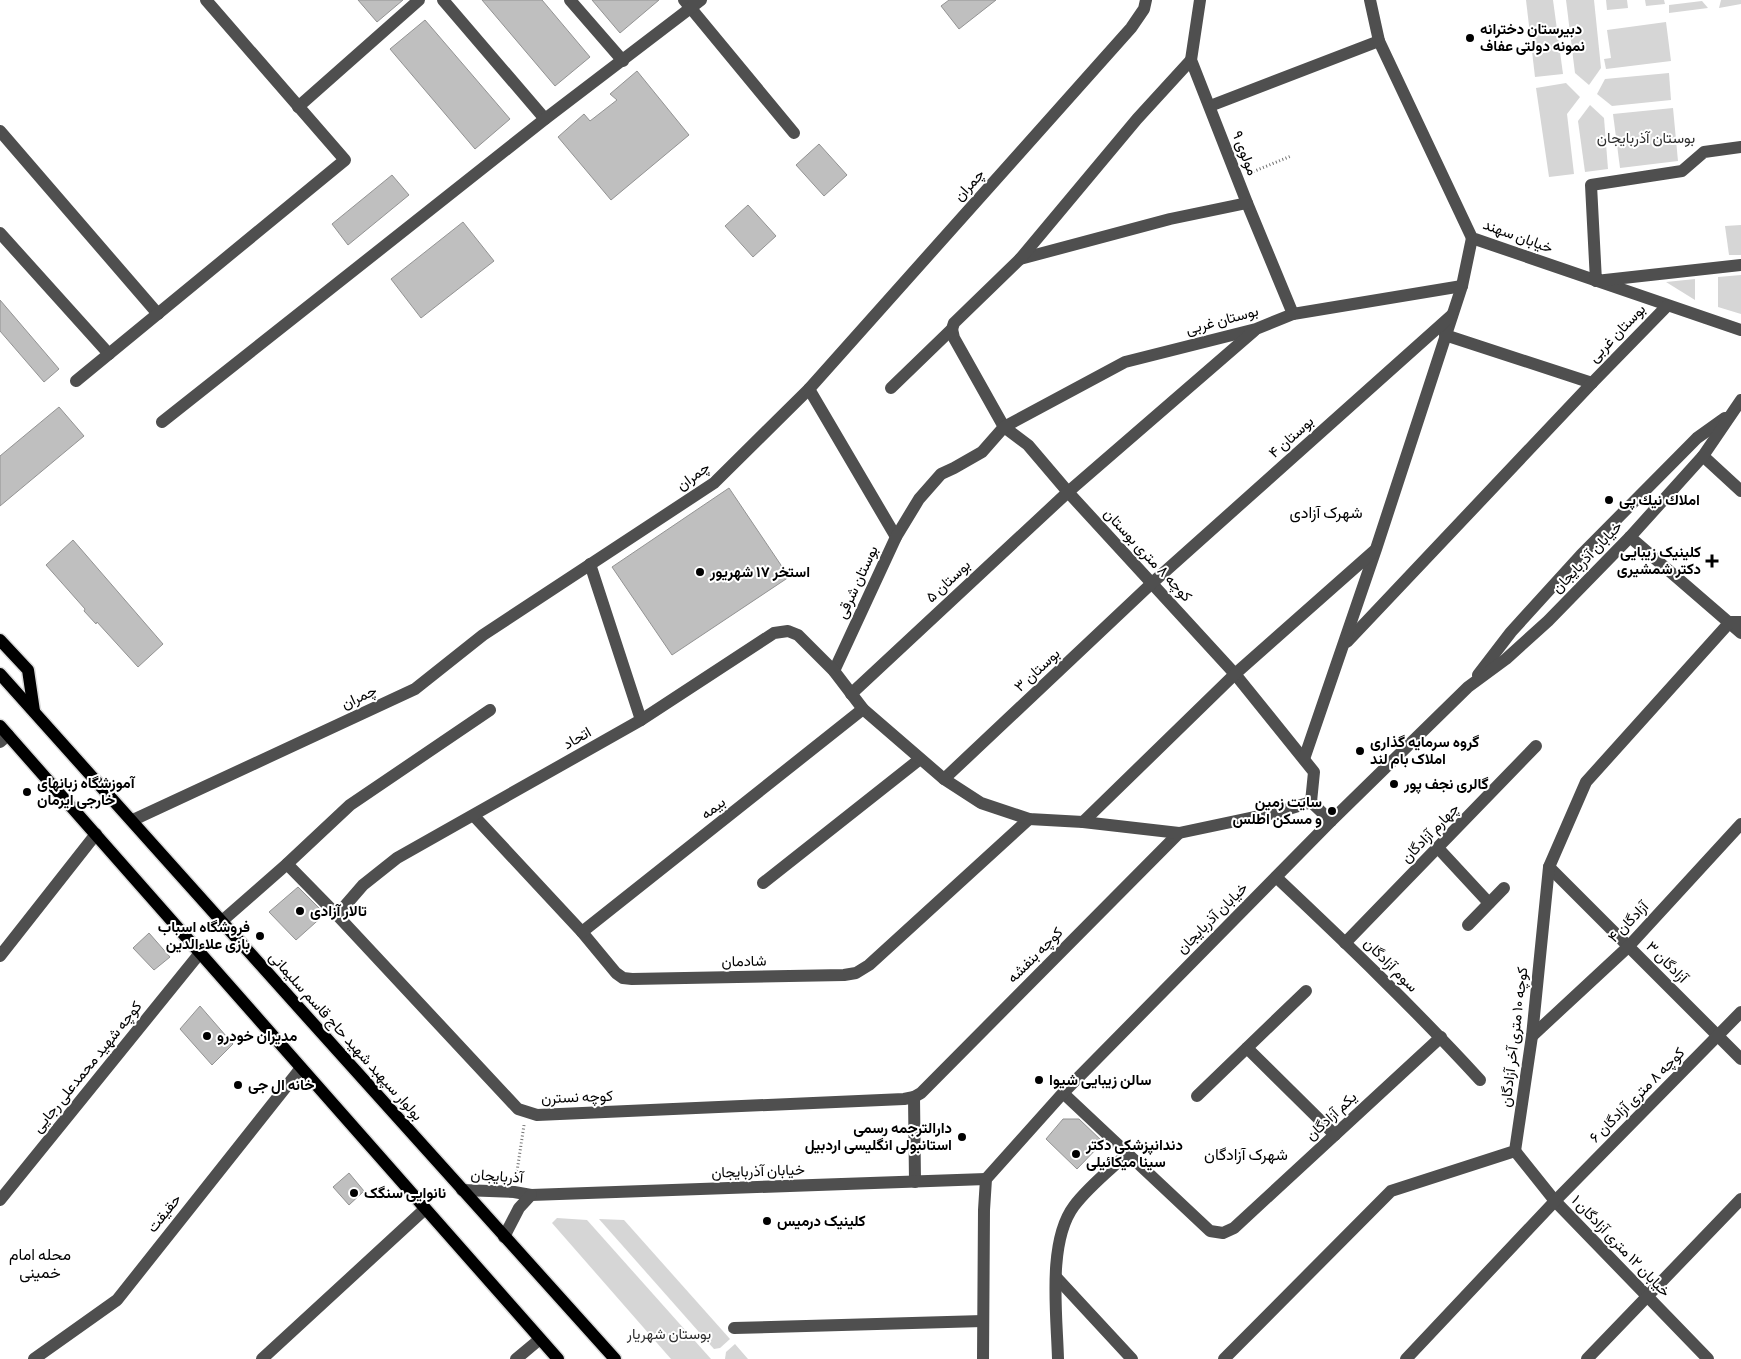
<svg xmlns="http://www.w3.org/2000/svg" width="1741" height="1359" font-family="Commissioner,Vazirmatn,sans-serif">
<rect width="100%" height="100%" fill="#fff"/>
<g fill="#d6d6d6">
<path d="M1526 0H1553L1563 74 1535 77Z"/>
<path d="M1566 0H1594L1601 68 1589 85 1575 73Z"/>
<path d="M1606 0H1627L1628 8 1607 10Z"/>
<path d="M1645 0H1664L1665 4 1646 6Z"/>
<path d="M1721 0H1741V4L1719 8Z"/>
<path d="M1702 1 1708 8 1669 13V5Z"/>
<path d="M1666 22 1671 61 1606 69 1604 59 1611 58 1607 30Z"/>
<path d="M1669 73 1671 100 1612 106 1597 94 1605 79Z"/>
<path d="M1566 83 1580 97 1567 114 1574 174 1549 177 1536 88Z"/>
<path d="M1590 105 1604 118 1608 169 1585 172 1578 121Z"/>
<path d="M1673 108 1678 161 1620 168 1613 114Z"/>
<path d="M1741 225V255H1729L1725 226Z"/>
<path d="M1741 275V314L1718 307V277Z"/>
<path d="M1695 279V300L1666 282Z"/>
<path d="M557 1218 587 1220 711 1359H671L552 1223Z"/>
<path d="M599 1219 624 1220 730 1339 720 1348 714 1349Z"/>
<path d="M735 1344 748 1359H749H725L726 1352Z"/>
</g>
<g fill="#bfbfbf" stroke="#939393">
<path d="M358 0H403L377 22Z"/>
<path d="M482 0H542L590 57 555 86Z"/>
<path d="M592 0H659L620 33Z"/>
<path d="M949 0H996L959 29 941 6Z"/>
<path d="M425 20 510 119 475 149 390 49Z"/>
<path d="M637 71 689 135 611 200 558 137 584 114 590 121 617 100 610 94Z"/>
<path d="M819 144 847 175 824 196 796 165Z"/>
<path d="M392 175 409 195 348 245 332 224Z"/>
<path d="M748 205 776 236 753 257 725 226Z"/>
<path d="M463 222 494 261 421 318 391 279Z"/>
<path d="M0 300 59 369 44 382 0 331Z"/>
<path d="M59 407 84 436 0 506V456Z"/>
<path d="M729 488 789 577 672 655 612 567Z"/>
<path d="M73 540 163 644 138 667 97 622 96 624 84 611 85 609 46 565Z"/>
<path d="M298 887 325 914 296 940 269 912Z"/>
<path d="M149 933 170 957 154 970 133 948Z"/>
<path d="M200 1006 233 1044 212 1065 180 1029Z"/>
<path d="M1063 1119H1079L1103 1142 1077 1169 1046 1139Z"/>
<path d="M349 1173 364 1191 349 1205 333 1187Z"/>
</g>
<g fill="none" stroke-linecap="round" stroke-linejoin="round">
<defs>
<g id="major">
<path d="M0 640 28 670 34 711"/>
<path d="M0 674C205 902 409 1132 615 1359"/>
<path d="M0 726 558 1359"/>
</g>
</defs>
<use href="#major" stroke="#dbdbdb" stroke-width="15"/>
<g stroke="#717171" stroke-width="3" stroke-dasharray="1 2.5" stroke-linecap="butt">
<path d="M1250 173 1291 156"/>
<path d="M516 1178 524 1125"/>
</g>
<g stroke="#4f4f4f" stroke-width="12">
<path d="M443 0 545 119"/>
<path d="M570 0 623 61"/>
<path d="M684 0 794 133"/>
<path d="M1200 0 1191 60 1247 203 1293 314"/>
<path d="M1370 0 1379 41 1472 238 1741 330"/>
<path d="M1210 106 1379 41"/>
<path d="M298 107 419 0"/>
<path d="M0 131 158 314"/>
<path d="M1741 147 1704 152 1682 171 1591 185 1596 281 1741 265"/>
<path d="M0 233 109 354"/>
<path d="M1020 259 1170 219 1247 203"/>
<path d="M952 329 954 338 1004 427 1028 445 1068 492 1235 674 1314 772 1311 802"/>
<path d="M1445 335 1592 383"/>
<path d="M76 381 345 160 206 0"/>
<path d="M891 388 952 329 954 323 1020 259 1137 119 1191 60"/>
<path d="M809 389 896 537"/>
<path d="M162 422 545 119 701 0"/>
<path d="M1703 456 1741 491"/>
<path d="M1630 537 1741 633"/>
<path d="M590 564 641 720"/>
<path d="M1347 642 1592 383 1667 306"/>
<path d="M834 671 896 537 919 499 941 474 954 468 982 452 1004 427 1125 362 1256 329 1293 314 1462 286"/>
<path d="M1478 675 1511 632 1581 555 1697 438 1725 418"/>
<path d="M851 694 1068 492 1254 331"/>
<path d="M0 742 8 735"/>
<path d="M1304 759 1376 549 1462 286 1472 238"/>
<path d="M944 779 1151 584 1452 315"/>
<path d="M1311 802 1331 821"/>
<path d="M474 816 582 932 616 973 623 978 632 979 844 975 856 973 869 965 1029 819"/>
<path d="M133 820 415 689 483 635 714 483 809 389 1131 28 1144 9 1146 0"/>
<path d="M1083 822 1235 674 1374 551"/>
<path d="M1438 848 1489 903"/>
<path d="M287 864 337 915 518 1109 537 1115 904 1099 914 1097 921 1093 1179 833"/>
<path d="M1549 867 1741 1059"/>
<path d="M1276 877C1346 943 1415 1009 1480 1080"/>
<path d="M763 883 920 759"/>
<path d="M337 915 363 885 397 858 641 720 774 633 788 631 798 635 834 671 863 709 944 779 981 803 1029 819 1083 822 1179 833 1279 812 1311 802"/>
<path d="M222 921 287 864 350 805 490 710"/>
<path d="M1468 925 1504 888"/>
<path d="M582 932 863 709"/>
<path d="M1345 943 1536 746"/>
<path d="M0 956 96 834"/>
<path d="M1532 1036 1628 947 1741 824"/>
<path d="M1247 1048 1335 1135"/>
<path d="M1063 1093 1210 1231 1223 1233 1234 1228 1441 1037"/>
<path d="M1197 1096 1306 991"/>
<path d="M914 1097 915 1182"/>
<path d="M1515 1151 1555 1201 1708 1359"/>
<path d="M462 1190 514 1192 531 1195 986 1179"/>
<path d="M0 1200 200 953"/>
<path d="M504 1237 519 1208 531 1195"/>
<path d="M1056 1277 1132 1359"/>
<path d="M734 1328 983 1321"/>
<path d="M34 1359 117 1300 301 1068"/>
<path d="M262 1359 425 1209"/>
<path d="M516 1359 540 1339"/>
<path d="M983 1359 984 1210 986 1179 1063 1093 1331 821 1468 687 1506 659 1548 621 1630 537 1703 456 1741 400"/>
<path d="M1058 1359C1057 1316 1047 1242 1074 1206 1089 1186 1110 1170 1128 1153"/>
<path d="M1224 1359 1391 1191 1515 1151 1532 1036 1549 867 1586 782 1730 622H1741"/>
<path d="M1406 1359 1555 1201 1741 1012"/>
<path d="M1587 1359 1741 1199"/>
</g>
<use href="#major" stroke="#000" stroke-width="12"/>
</g>
<g fill="#000" stroke="#fff" stroke-width="2">
<circle cx="1470" cy="38" r="5"/>
<circle cx="1609" cy="500" r="5"/>
<path d="M1709.5 553.5h5v5h5v5h-5v5h-5v-5h-5v-5h5z"/>
<circle cx="700" cy="572" r="5"/>
<circle cx="1360" cy="751" r="5"/>
<circle cx="1394" cy="784" r="5"/>
<circle cx="27" cy="792" r="5"/>
<circle cx="1332" cy="811" r="5"/>
<circle cx="300" cy="911" r="5"/>
<circle cx="260" cy="936" r="5"/>
<circle cx="207" cy="1036" r="5"/>
<circle cx="1039" cy="1080" r="5"/>
<circle cx="238" cy="1085" r="5"/>
<circle cx="962" cy="1137" r="5"/>
<circle cx="1076" cy="1154" r="5"/>
<circle cx="354" cy="1193" r="5"/>
<circle cx="767" cy="1221" r="5"/>
</g>
<g text-anchor="middle" stroke-width="4" stroke-linejoin="round" paint-order="stroke">
<g font-size="15" font-weight="bold" fill="#000" stroke="#fff" text-anchor="start">
<text x="1480" y="34">دبیرستان دخترانه<tspan x="1480" dy="17">نمونه دولتی عفاف</tspan></text>
<text x="1619" y="505">املاك نيك پى</text>
<text x="1701" y="557" text-anchor="end">کلینیک زیبایی<tspan x="1701" dy="17">دکتر شمشیری</tspan></text>
<text x="710" y="577">استخر ١٧ شهریور</text>
<text x="1370" y="747">گروه سرمایه گذاری<tspan x="1370" dy="17">املاک بام لند</tspan></text>
<text x="37" y="788">آموزشگاه زبانهای<tspan x="37" dy="17">خارجی ایرمان</tspan></text>
<text x="1404" y="789">گالری نجف پور</text>
<text x="1322" y="807" text-anchor="end">سایت زمین<tspan x="1322" dy="17">و مسکن اطلس</tspan></text>
<text x="310" y="916">تالار آزادی</text>
<text x="250" y="932" text-anchor="end">فروشگاه اسباب<tspan x="250" dy="17">بازی علاءالدین</tspan></text>
<text x="217" y="1041">مدیران خودرو</text>
<text x="1049" y="1085">سالن زیبایی شیوا</text>
<text x="248" y="1090">خانه ال جی</text>
<text x="952" y="1133" text-anchor="end">دارالترجمه رسمی<tspan x="952" dy="17">استانبولی انگلیسی اردبیل</tspan></text>
<text x="1086" y="1150">دندانپزشکی دکتر<tspan x="1086" dy="17">سینا میکائیلی</tspan></text>
<text x="364" y="1198">نانوایی سنگک</text>
<text x="777" y="1226">کلینیک درمیس</text>
</g>
<g font-size="15" fill="#2d2d2d" stroke="#fff">
<text x="1646" y="143">بوستان آذربایجان</text>
<text x="669" y="1339">بوستان شهریار</text>
</g>
<g font-size="15" fill="#000" stroke="#fff">
<text transform="translate(1245 153) rotate(69)" y="5">مولوی ۹</text>
<text transform="translate(969 185) rotate(-48)" y="5">چمران</text>
<text transform="translate(1518 236) rotate(20)" y="5">خیابان سهند</text>
<text transform="translate(1222 320) rotate(-15)" y="5">بوستان غربی</text>
<text transform="translate(1617 333) rotate(-46)" y="5">بوستان غربی</text>
<text transform="translate(1291 437) rotate(-42)" y="5">بوستان ۴</text>
<text transform="translate(693 476) rotate(-36)" y="5">چمران</text>
<text transform="translate(1148 555) rotate(47)" y="5">کوچه ۸ متری بوستان</text>
<text transform="translate(1587 557) rotate(-46)" y="5">خیابان آذربایجان</text>
<text transform="translate(948 581) rotate(-43)" y="5">بوستان ۵</text>
<text transform="translate(857 582) rotate(-65)" y="5">بوستان شرقی</text>
<text transform="translate(1037 670) rotate(-43)" y="5">بوستان ۳</text>
<text transform="translate(359 697) rotate(-25)" y="5">چمران</text>
<text transform="translate(577 738) rotate(-30)" y="5">اتحاد</text>
<text transform="translate(713 808) rotate(-38)" y="5">بیمه</text>
<text transform="translate(1430 833) rotate(-46)" y="5">چهارم آزادگان</text>
<text transform="translate(1212 918) rotate(-45)" y="5">خیابان آذربایجان</text>
<text transform="translate(1628 922) rotate(-46)" y="5">آزادگان ۴</text>
<text transform="translate(1035 955) rotate(-45)" y="5">کوچه بنفشه</text>
<text transform="translate(744 961) rotate(-1)" y="5">شادمان</text>
<text transform="translate(1667 962) rotate(45)" y="5">آزادگان ۳</text>
<text transform="translate(1391 965) rotate(45)" y="5">سوم آزادگان</text>
<text transform="translate(346 1036) rotate(48)" y="5">بولوار سپهبد شهید حاج قاسم سلیمانی</text>
<text transform="translate(1514 1037) rotate(-83)" y="5">کوچه ۱۰ متری آخر آزادگان</text>
<text transform="translate(87 1067) rotate(-51)" y="5">کوچه شهید محمدعلی رجایی</text>
<text transform="translate(1637 1095) rotate(-45)" y="5">کوچه ۸ متری آزادگان ۶</text>
<text transform="translate(577 1097) rotate(-2)" y="5">کوچه نسترن</text>
<text transform="translate(1331 1116) rotate(-43)" y="5">یکم آزادگان</text>
<text transform="translate(758 1171) rotate(-2)" y="5">خیابان آذربایجان</text>
<text transform="translate(497 1176) rotate(4)" y="5">آذربایجان</text>
<text transform="translate(164 1213) rotate(-51)" y="5">حقیقت</text>
<text transform="translate(1621 1246) rotate(46)" y="5">خیابان ۱۲ متری آزادگان ۱</text>
</g>
<g font-size="16" fill="#000" stroke="#fff">
<text x="1326" y="518">شهرک آزادی</text>
<text x="1246" y="1160">شهرک آزادگان</text>
<text x="40" y="1260">محله امام<tspan x="40" dy="18">خمینی</tspan></text>
</g>
</g>
</svg>
